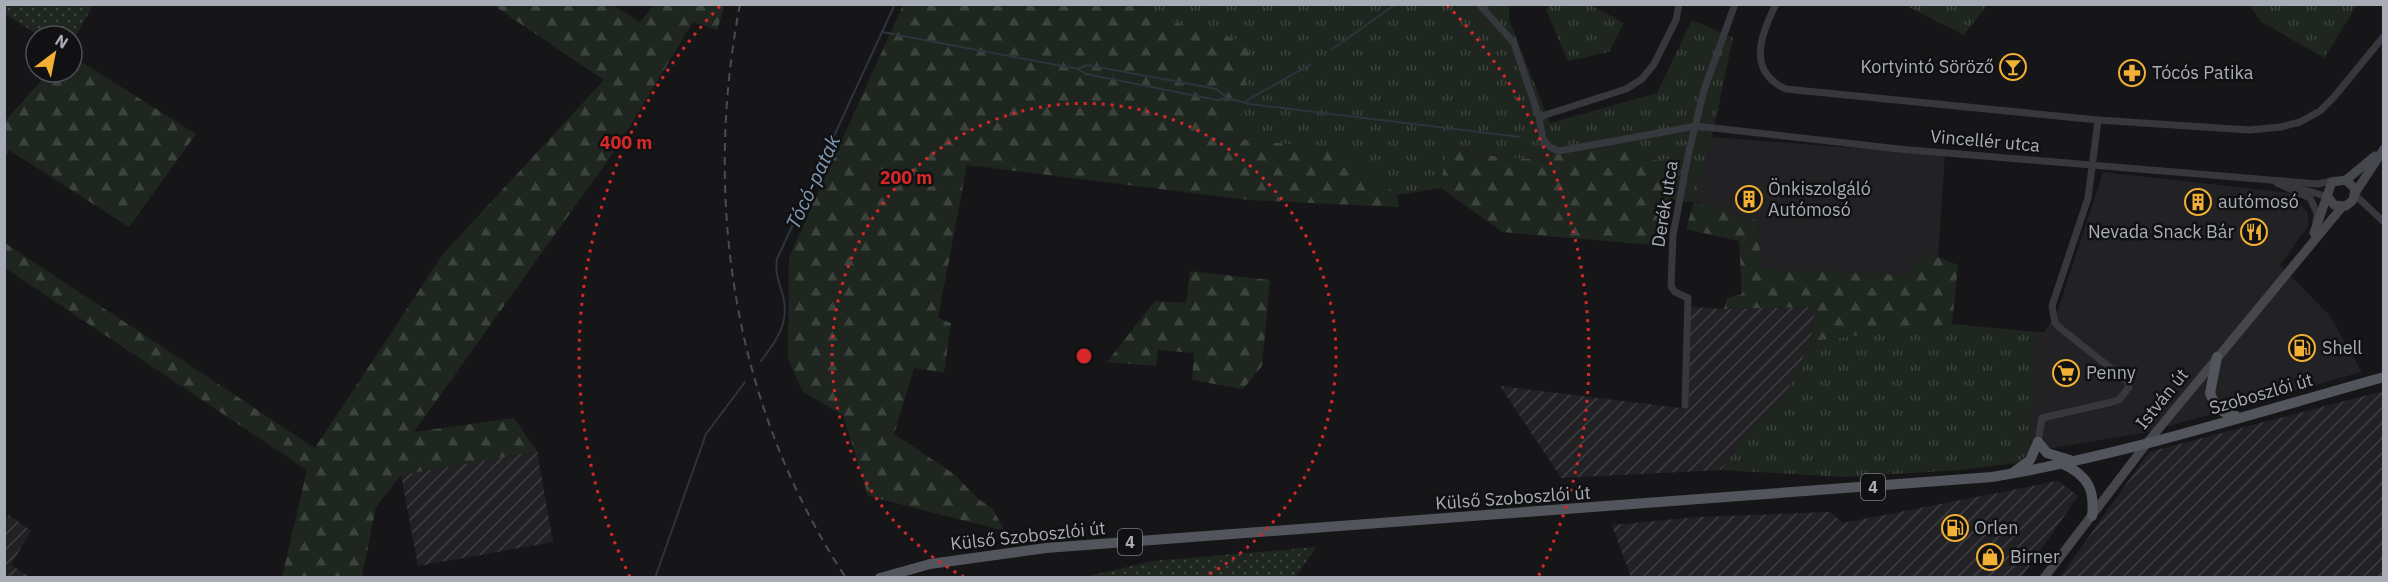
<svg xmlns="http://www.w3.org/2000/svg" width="2388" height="582" font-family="'IBM Plex Sans',sans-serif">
<defs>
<pattern id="industrial-furrows" width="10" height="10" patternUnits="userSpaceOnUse" patternTransform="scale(1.5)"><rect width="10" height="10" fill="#222225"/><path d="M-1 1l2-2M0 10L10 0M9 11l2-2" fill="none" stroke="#3f3f43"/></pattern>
<pattern id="grass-tufts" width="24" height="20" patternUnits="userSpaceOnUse" patternTransform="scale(1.5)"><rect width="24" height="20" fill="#1e261f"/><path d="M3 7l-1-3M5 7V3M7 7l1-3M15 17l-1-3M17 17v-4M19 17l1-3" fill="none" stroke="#3c433d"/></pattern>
<pattern id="forest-firs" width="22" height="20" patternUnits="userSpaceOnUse" patternTransform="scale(1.5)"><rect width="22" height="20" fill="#1e261f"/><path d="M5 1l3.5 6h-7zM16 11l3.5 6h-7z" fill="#3c433d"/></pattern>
<pattern id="garden-dots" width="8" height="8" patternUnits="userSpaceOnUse" patternTransform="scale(1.5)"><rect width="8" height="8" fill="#1e261f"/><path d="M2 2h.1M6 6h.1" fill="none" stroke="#3c433d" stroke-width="1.8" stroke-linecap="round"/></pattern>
</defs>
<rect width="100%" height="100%" fill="#161618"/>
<g fill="#222225">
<path d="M1712 137 1945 155 1938 257 1922 254 1907 275 1761 269 1758 221 1694 202Z"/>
<path d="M2103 172 2290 193 2307 212 2309 225 2280 265 2330 316 2362 372 2144 433 2029 452 2037 332H2044L2057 313Z"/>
</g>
<g fill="url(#industrial-furrows)">
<path d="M1690 307 1724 309 1815 307 1811 341 1784 397 1750 428 1721 470 1561 478 1500 386 1681 408 1689 402Z"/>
<path d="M2383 391V577H2060L2149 452Z"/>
<path d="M537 451 553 542 418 566 401 475Z"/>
<path d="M2058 481 2078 496 2022 577H1631L1612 525 1698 517 1830 512 1843 523Z"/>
<path d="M9 515 31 531 11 565 30 577H5V523Z"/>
</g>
<g fill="url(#grass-tufts)">
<path d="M1141 5H1509V20L1550 123 1657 93 1692 20 1733 38 1712 137 1694 202 1667 200 1671 159 1632 161V143L1531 159 1500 157 1447 148 1441 188 1397 195 1339 149 1238 139 1249 43 1155 17Z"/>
<path d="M1548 5H1591L1624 23 1609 52 1568 61 1546 10Z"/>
<path d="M1905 5H1987L1964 35Z"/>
<path d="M2249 5H2357L2324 58 2262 22Z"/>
<path d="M1952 324 2037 332 2029 452 2017 463 1960 470 1844 477 1721 470 1750 428 1784 397 1811 341Z"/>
</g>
<g fill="url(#forest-firs)">
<path d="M493 5H613L640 22 654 5H725L717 30 693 22 618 146 414 432 514 418 537 451 401 475 376 507 362 577H282L307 470 5 268V243L315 448 443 254 604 80Z"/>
<path d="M903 5H1141L1156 17 1250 43 1238 139 1339 149 1397 195 1399 207 1249 200 967 165 938 318 951 323 944 373 914 368 894 434 954 474 978 499 992 508 1005 531 868 496 843 415 803 392 788 359 789 257Z"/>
<path d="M72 56 196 134 129 227 9 150 5 156V121L49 72H72Z"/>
<path d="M1632 143 1633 161 1671 159 1664 246 1502 232 1441 188 1446 148 1500 157 1531 159Z"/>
<path d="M1694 202 1758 221 1761 269 1907 275 1922 254 1938 257 1958 265 1952 324 1811 341 1815 307 1724 309 1727 298 1742 294 1739 241 1686 229Z"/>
<path d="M1190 271 1270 280 1262 366 1243 389 1192 380 1194 353 1158 350 1156 366 1107 362 1155 301 1186 303Z"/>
</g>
<g fill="url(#garden-dots)">
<path d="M4 5 5 4 93 5 72 43V36H40L5 14Z"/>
<path d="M1316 547 1296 577H1085L1153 561Z"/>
</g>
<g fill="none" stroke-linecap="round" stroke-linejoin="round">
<g stroke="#2c353c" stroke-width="2">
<path d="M882 32 894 34"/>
<path d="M898 35 1078 69 1086 74 1217 100 1227 98 1250 104 1520 137"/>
<path d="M1331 50 1396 4"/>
<path d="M1078 69 1087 65 1217 89 1227 98"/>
<path d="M1244 102 1311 64"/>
<path d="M761 361C776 341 790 323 783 296 779 282 775 274 777 259L895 4"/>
<path d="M655 578 706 434 745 382"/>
</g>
<g stroke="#37383d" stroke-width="7">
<path d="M1479 4 1514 43 1539 117 1543 140 1550 147 1559 151 1696 126 1899 149 2318 184 2335 180"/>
<path d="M1776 4C1761 34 1746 71 1786 89L2098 120 2249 130 2281 127 2300 122 2320 111 2334 97 2384 36"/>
<path d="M1539 117 1626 89 1642 79 1654 64 1676 20 1679 4"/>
<path d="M2277 183 2310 198 2317 213 2316 222"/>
<path d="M2295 187 2328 197"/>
<path d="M2355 195 2384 222"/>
<path d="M1685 405 1688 298 1675 292 1671 286 1673 235 1689 151 1704 90 1735 4"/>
<path d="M2038 442 2042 418 2112 402 2119 400 2129 387 2127 381 2060 328 2055 323 2052 306 2088 198 2098 120"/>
</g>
<g stroke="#45474d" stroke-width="9">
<path d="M2346 180 2375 156"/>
<path d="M2355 193 2384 149"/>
<path d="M2314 233 2332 182 2346 180 2355 189 2353 200 2346 206 2334 205 2328 197"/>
<path d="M2044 578 2147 443 2342 207"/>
</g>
<g stroke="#53555c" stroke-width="10">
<path d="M2217 357 2210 393C2215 406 2221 414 2236 416"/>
<path d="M2038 442 2047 453 2070 460"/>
<path d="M2063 464C2088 476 2095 489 2092 516"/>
<path d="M2014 472 2030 460 2038 442"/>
<path d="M880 578 930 564 1046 548 1992 477C2125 455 2254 413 2384 377"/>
</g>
<path stroke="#4a4c52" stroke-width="2" stroke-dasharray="8 6" stroke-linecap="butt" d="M740 4C702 202 734 408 846 578"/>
</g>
<g fill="none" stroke="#d62828" stroke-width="3" stroke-dasharray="3 6">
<path d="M964 577A252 252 0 1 1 1204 577"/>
<path d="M630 577A505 505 0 0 1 721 5M1447 5A505 505 0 0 1 1538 577"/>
</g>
<defs>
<symbol id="bar-ring" viewBox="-11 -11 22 22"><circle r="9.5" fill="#111113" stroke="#f2b134" stroke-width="1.5"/><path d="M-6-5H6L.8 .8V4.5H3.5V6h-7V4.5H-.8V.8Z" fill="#f2b134"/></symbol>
<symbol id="pharmacy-ring" viewBox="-11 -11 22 22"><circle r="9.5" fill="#111113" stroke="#f2b134" stroke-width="1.5"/><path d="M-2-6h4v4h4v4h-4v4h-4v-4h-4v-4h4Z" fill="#f2b134"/></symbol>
<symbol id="building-ring" viewBox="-11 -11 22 22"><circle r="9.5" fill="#111113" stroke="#f2b134" stroke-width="1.5"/><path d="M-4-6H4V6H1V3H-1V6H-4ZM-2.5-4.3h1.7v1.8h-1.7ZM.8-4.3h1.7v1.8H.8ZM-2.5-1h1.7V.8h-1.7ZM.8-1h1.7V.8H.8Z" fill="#f2b134"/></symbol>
<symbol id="restaurant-ring" viewBox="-11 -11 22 22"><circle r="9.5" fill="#111113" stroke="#f2b134" stroke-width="1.5"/><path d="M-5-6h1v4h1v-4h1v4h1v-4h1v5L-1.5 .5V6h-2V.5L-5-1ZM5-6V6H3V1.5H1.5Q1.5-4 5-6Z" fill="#f2b134"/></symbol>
<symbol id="fuel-ring" viewBox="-11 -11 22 22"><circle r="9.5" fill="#111113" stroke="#f2b134" stroke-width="1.5"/><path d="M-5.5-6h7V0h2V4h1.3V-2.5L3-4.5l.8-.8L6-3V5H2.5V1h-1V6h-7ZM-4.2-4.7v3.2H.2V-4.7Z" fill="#f2b134"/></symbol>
<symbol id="supermarket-ring" viewBox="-11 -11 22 22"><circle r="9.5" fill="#111113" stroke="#f2b134" stroke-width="1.5"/><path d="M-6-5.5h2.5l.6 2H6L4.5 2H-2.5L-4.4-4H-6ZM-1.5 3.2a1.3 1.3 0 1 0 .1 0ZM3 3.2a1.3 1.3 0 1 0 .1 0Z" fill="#f2b134"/></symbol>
<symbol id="shop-ring" viewBox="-11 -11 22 22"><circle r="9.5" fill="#111113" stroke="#f2b134" stroke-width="1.5"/><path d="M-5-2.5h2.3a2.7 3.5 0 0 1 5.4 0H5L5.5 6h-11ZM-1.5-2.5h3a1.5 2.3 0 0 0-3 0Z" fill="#f2b134"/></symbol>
</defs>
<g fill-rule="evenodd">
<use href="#bar-ring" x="1998" y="52" width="30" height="30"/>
<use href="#pharmacy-ring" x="2117" y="58" width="30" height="30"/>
<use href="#building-ring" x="1734" y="184" width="30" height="30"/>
<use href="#building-ring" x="2183" y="187" width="30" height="30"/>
<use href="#restaurant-ring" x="2239" y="217" width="30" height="30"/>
<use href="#fuel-ring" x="2287" y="333" width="30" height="30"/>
<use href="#supermarket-ring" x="2051" y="358" width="30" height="30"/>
<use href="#fuel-ring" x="1940" y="513" width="30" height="30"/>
<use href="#shop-ring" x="1975" y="542" width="30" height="30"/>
</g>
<g text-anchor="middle" stroke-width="5" stroke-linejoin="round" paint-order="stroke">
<g fill="#111113" stroke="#7b7e86" stroke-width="1.5">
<rect x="1861" y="474" width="24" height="26" rx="4.5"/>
<rect x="1118" y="529" width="24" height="26" rx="4.5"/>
</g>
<g font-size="16" font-weight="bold" fill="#a8adb8">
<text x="1873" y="493">4</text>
<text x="1130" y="548">4</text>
</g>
<g font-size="18" fill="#a8adb8" stroke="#111113" text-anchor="start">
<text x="1994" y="73" text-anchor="end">Kortyintó Söröző</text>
<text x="2152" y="79">Tócós Patika</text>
<text x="1768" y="195">Önkiszolgáló<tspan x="1768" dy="21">Autómosó</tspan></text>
<text x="2218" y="208">autómosó</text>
<text x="2234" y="238" text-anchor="end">Nevada Snack Bár</text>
<text x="2322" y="354">Shell</text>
<text x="2086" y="379">Penny</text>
<text x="1974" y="534">Orlen</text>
<text x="2010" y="563">Birner</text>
</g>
<g font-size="18" fill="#a8adb8" stroke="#111113">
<text transform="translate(1985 141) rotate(5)" y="6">Vincellér utca</text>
<text transform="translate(1665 204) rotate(-81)" y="6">Derék utca</text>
<text transform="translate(2261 394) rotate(-16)" y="6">Szoboszlói út</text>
<text transform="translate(2162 399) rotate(-51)" y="6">István út</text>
<text transform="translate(1513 498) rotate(-4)" y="6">Külső Szoboszlói út</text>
<text transform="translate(1028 536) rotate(-6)" y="6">Külső Szoboszlói út</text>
</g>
<g font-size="20" font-style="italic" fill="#7f9bb3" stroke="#111113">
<text transform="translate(813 182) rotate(-65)" y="7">Tócó-patak</text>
</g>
</g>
<circle cx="1084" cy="356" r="9" fill="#d62828" stroke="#111113" stroke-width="3"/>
<g font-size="18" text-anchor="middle" font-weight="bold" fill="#d62828" stroke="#111113" stroke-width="5" stroke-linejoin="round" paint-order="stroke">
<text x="626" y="149">400 m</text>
<text x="906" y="184">200 m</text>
</g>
<rect width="2388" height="582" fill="none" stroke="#a8adb8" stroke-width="12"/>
<g transform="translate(54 54) rotate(32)"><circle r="28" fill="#111113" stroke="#4d4f55" stroke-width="1.5"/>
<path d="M0-4.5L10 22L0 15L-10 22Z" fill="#f2b134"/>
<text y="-9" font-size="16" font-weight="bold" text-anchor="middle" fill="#a8adb8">N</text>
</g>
</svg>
